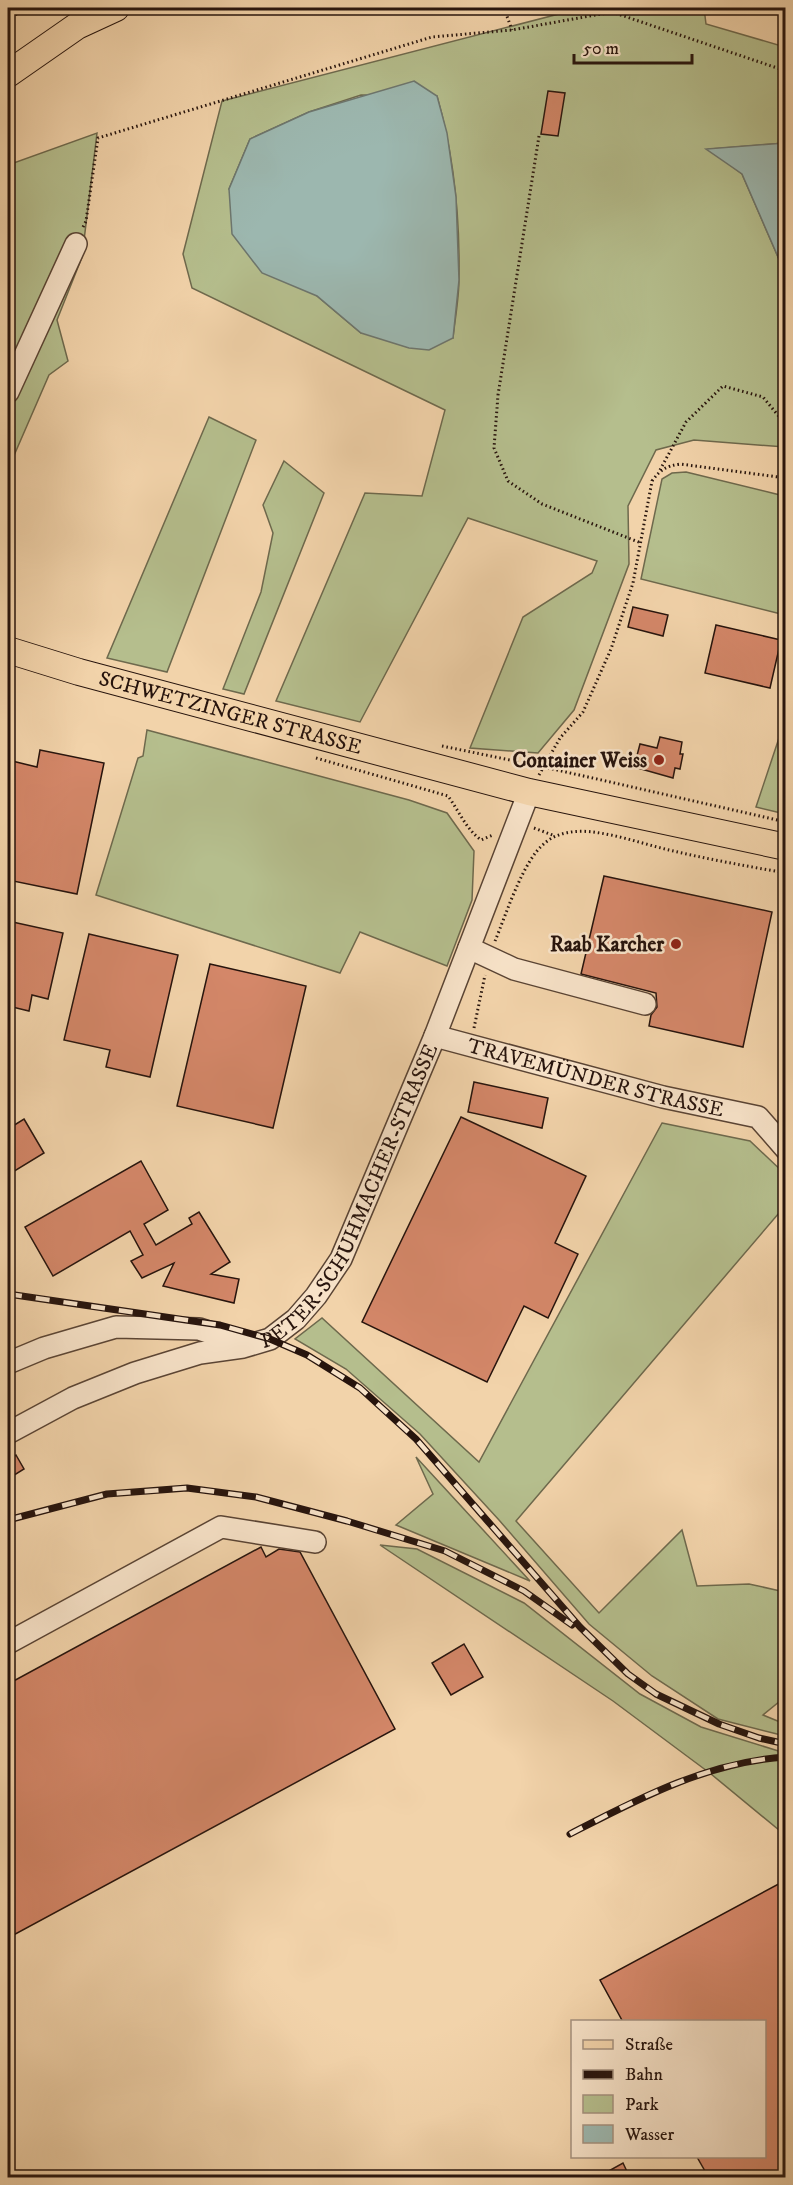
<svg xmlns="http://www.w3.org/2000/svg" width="793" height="2185" font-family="'IM FELL DW Pica',serif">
<rect width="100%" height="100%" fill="#f2d3aa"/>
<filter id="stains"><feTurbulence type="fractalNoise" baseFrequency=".00333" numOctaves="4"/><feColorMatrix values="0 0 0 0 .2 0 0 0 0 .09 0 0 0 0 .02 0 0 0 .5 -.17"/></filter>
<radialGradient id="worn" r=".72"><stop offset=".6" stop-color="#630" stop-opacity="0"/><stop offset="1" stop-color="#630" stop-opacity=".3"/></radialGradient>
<g fill="#b5be8d" stroke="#6e694d" stroke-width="1.5" fill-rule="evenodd">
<path d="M582 8H704L706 24 785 47V143L709 149 742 174 785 273V447L694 440 656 450 628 506 629 564 574 710 538 753 470 748 523 617 592 573 597 561 468 518 360 722 276 701 365 493 422 496 445 410 192 288 183 254 222 101ZM361 95 437 96C454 155 460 217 459 279 459 298 455 319 453 338L361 333 317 296 229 189 250 139 309 112Z"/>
<path d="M97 133 82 257 57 320 68 361 49 375 9 467 8 165Z"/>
<path d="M209 417 256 440 167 672 107 658Z"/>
<path d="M284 461 324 493 244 694 223 689 261 592 273 533 263 505Z"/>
<path d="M686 472 780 495 785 500V615L641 579 662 479 672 473Z"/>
<path d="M785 720 786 814H785L756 807Z"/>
<path d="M147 730 409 800 447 813 474 851 472 900 447 966 360 932 340 973 96 895 138 758 143 756Z"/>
<path d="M662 1123 750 1141 785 1174V1206L516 1521 599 1613 682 1530 697 1586 749 1584 785 1592V1697L763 1715 785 1724V1736L718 1719 652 1676 589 1624 499 1520 420 1434 346 1369 295 1339 322 1318 479 1462Z"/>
<path d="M416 1457 530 1581 396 1525 433 1494Z"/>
<path d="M380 1545 417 1549 524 1603 640 1694 701 1727 785 1753V1835L711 1774 613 1701Z"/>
</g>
<g fill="#9cb7af" stroke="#6d766e" stroke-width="1.5">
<path d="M414 81 437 96 447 133 456 197 459 280 453 338 429 350 409 348 361 333 317 296 262 273 232 234 229 189 250 139 309 112Z"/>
<path d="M785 143H786L785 273 742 174 706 149Z"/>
</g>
<g fill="#d48769" stroke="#27140d" stroke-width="1.5">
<path d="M548 91 565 93 558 136 541 134Z"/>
<path d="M633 607 668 615 663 636 628 627Z"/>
<path d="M716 625 781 640 770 688 705 673Z"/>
<path d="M660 737 682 742 680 754H683L680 769 675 768 673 778 634 767 640 744 657 748Z"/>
<path d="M40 750 104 763 77 894 8 880V783L12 761 37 767Z"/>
<path d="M604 876 772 912 743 1047 649 1026 651 1015 657 1007 656 993 581 974Z"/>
<path d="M8 921 63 933 48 999 32 995 29 1011 8 1006Z"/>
<path d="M89 934 178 955 150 1077 106 1067 110 1050 64 1040Z"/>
<path d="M210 964 306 986 273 1128 177 1106Z"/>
<path d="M474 1082 548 1098 542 1128 468 1112Z"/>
<path d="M461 1117 586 1176 555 1243 578 1254 548 1318 524 1306 487 1382 362 1322Z"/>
<path d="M24 1119 44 1153 8 1175V1129Z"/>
<path d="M141 1161 168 1210 144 1224 156 1245 192 1224 189 1218 199 1212 230 1262 211 1274 239 1279 234 1303 163 1286 174 1263 142 1278 131 1261 143 1255 130 1231 53 1276 25 1227Z"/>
<path d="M16 1455 24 1469 8 1479V1460Z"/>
<path d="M261 1547 266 1557 279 1549 300 1552 395 1729 8 1938V1684Z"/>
<path d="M464 1644 483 1677 451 1695 432 1663Z"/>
<path d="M786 1880V2178H709L697 2157H765V2022H623L600 1980Z"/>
<path d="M623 2163 630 2178H596Z"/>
</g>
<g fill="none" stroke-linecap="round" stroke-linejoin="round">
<defs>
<g id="minor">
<path d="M8 392 76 244"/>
<path d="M469 948 514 969 645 1004"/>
<path id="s1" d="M435 1036 663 1097 758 1117 786 1149"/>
<path d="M8 1363 44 1348 116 1327 199 1329 244 1344"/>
<path id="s2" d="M8 1433 73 1398 135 1373 200 1353 243 1347 270 1339 296 1319 316 1296 341 1259 435 1036 529 792"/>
<path d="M8 1643 221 1527 315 1542"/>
</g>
<g id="major">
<path d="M8 74 77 26 116 8"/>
<path id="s3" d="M8 650 79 672 529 792 786 847"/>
</g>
</defs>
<use href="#minor" stroke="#5a4434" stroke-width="24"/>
<use href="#major" stroke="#27140d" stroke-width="28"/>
<g stroke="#27140d" stroke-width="3" stroke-dasharray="1.5 3" stroke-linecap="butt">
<path d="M504 8 512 30"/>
<path d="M8 20 25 8"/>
<path d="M539 136 498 395 494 448 508 481 542 504 641 543"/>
<path d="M83 227 86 221 98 138 432 37 512 30 612 12 786 71"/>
<path d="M660 470 686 422 723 386 763 397 786 425"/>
<path d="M442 746 544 767 786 822"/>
<path d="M316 758 448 796C459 811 466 829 481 840L493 835"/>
<path d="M539 775 560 738 583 712 611 649 633 583 652 481C660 470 666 466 680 464L786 478"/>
<path d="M534 828 555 836"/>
<path d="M495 941C506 915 523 860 545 843 557 832 577 830 593 832 618 835 644 844 669 850 707 859 746 866 786 873"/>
<path d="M474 1028 485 975"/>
</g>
<use href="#minor" stroke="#f7e2c8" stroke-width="21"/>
<use href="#major" stroke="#f2d3aa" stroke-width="26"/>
<defs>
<g id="rail">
<path d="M8 1294 220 1325 270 1339 307 1355 360 1388 416 1439 580 1627 628 1674 656 1694 719 1724 759 1738 786 1744"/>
<path d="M8 1520 107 1494 187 1488 256 1497 347 1521 445 1551 524 1591 572 1625"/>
<path d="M570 1834C638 1799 707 1762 786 1757"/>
</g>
</defs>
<use href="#rail" stroke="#27140d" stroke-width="7"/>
<use href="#rail" stroke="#f7e2c8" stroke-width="4.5" stroke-dasharray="14" stroke-linecap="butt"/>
</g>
<g fill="#8f2418" stroke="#f7e2c8" stroke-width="2">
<circle cx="659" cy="760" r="6"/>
<circle cx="676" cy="944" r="6"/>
</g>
<g text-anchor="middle" stroke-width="5" stroke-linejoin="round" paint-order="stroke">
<g font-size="21" fill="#27140d" stroke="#f7e2c8">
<text dy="7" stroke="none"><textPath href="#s3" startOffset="231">SCHWETZINGER STRASSE</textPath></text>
<text dy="7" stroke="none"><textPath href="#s1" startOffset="166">TRAVEMÜNDER STRASSE</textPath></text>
<text dy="7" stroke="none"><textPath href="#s2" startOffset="446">PETER-SCHUHMACHER-STRASSE</textPath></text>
</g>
<g font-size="21" font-weight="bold" fill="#27140d" stroke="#f7e2c8" text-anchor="end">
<text x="647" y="767">Container Weiss</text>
<text x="664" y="951">Raab Karcher</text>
</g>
</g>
<rect width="793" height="2185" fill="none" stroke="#f2d3aa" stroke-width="30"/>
<rect x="9" y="9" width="775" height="2167" fill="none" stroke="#27140d" stroke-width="3"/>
<rect x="15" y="15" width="763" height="2155" fill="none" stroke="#27140d" stroke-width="1.5"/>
<rect x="571" y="2020" width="195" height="138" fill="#f7e2c8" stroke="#a4907d" stroke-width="1.5"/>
<rect x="583" y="2040" width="30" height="9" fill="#f2d3aa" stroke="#a4907d" stroke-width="1.5"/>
<text x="625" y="2050" font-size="18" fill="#27140d">Straße</text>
<rect x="583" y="2070" width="30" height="9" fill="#27140d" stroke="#a4907d" stroke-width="1.5"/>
<text x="625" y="2080" font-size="18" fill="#27140d">Bahn</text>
<rect x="583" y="2095" width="30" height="18" fill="#b5be8d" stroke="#a4907d" stroke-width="1.5"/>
<text x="625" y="2110" font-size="18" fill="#27140d">Park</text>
<rect x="583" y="2125" width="30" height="18" fill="#9cb7af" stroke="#a4907d" stroke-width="1.5"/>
<text x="625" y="2140" font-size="18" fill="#27140d">Wasser</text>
<path d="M574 54v9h118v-9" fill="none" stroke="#27140d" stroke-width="3"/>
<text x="583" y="54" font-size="18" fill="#27140d" stroke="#f7e2c8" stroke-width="4.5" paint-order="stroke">50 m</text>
<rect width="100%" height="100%" filter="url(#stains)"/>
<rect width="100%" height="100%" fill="url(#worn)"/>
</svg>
